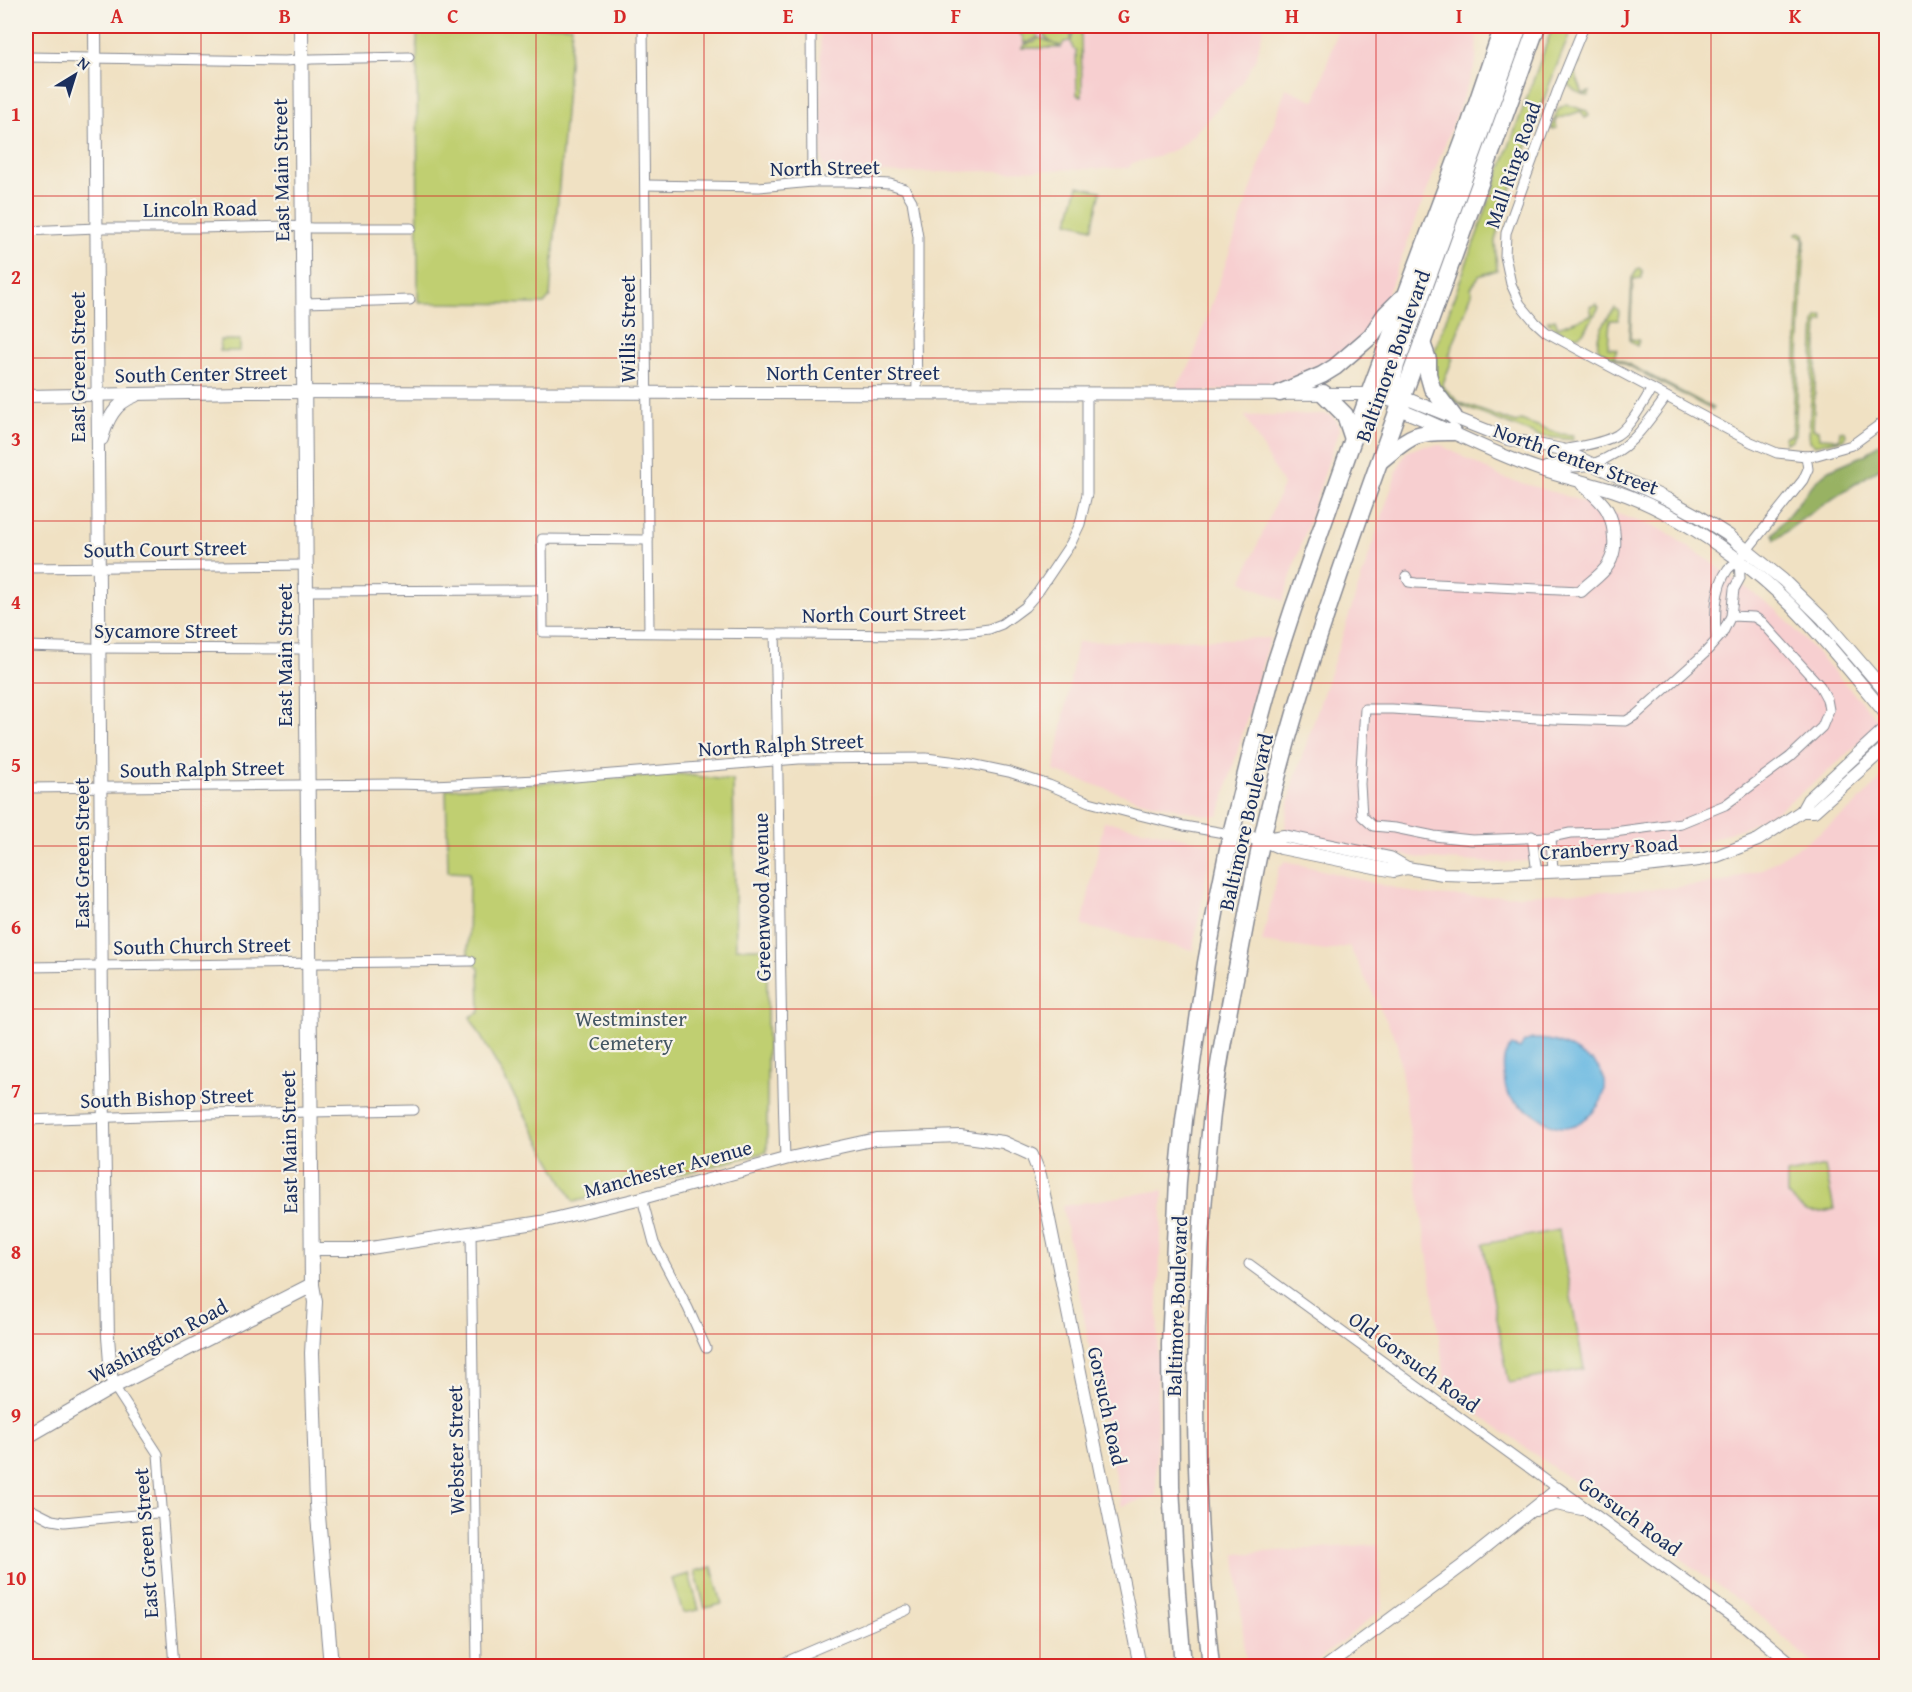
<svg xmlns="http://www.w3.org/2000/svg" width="1912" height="1692" font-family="'Gentium Book Plus',serif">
<rect width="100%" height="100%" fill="#f7f3e8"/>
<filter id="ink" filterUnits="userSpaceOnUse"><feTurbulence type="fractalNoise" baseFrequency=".0167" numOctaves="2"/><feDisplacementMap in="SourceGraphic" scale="12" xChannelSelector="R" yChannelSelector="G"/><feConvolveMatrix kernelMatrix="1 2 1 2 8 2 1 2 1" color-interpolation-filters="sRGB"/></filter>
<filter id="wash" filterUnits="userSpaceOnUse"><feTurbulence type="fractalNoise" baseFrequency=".008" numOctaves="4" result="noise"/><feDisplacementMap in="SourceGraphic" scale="24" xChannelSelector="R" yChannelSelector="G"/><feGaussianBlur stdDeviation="1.35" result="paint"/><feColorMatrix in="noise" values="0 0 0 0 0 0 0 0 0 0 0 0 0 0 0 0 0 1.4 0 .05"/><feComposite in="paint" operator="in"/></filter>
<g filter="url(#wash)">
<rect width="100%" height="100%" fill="#f0e1c3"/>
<g fill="#f7cfd0">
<path d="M820 26H1264L1255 61 1241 83 1192 136 1178 148 1157 157 1132 163 1129 168 903 173 831 171 825 167 822 162Z"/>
<path d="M1339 26H1479L1477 34 1476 63 1380 314 1365 338 1316 373 1278 382 1200 393 1174 391 1192 361 1286 88 1315 101Z"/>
<path d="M1323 414 1330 415 1337 421 1339 429 1283 601 1242 581 1283 485 1245 416Z"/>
<path d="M1441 445 1501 477 1563 495 1661 529 1704 557 1778 611 1881 723 1824 775 1780 809 1748 826 1694 846 1600 857 1496 863 1427 859 1306 839 1288 833 1285 826 1292 787 1398 468 1406 452 1422 446Z"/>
<path d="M1270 638 1219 816 1204 815 1136 799 1054 771 1077 642Z"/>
<path d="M1886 773V1666H1815L1764 1619 1613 1509 1447 1393 1397 1042 1349 946 1326 951 1262 942 1279 867 1285 861 1423 895 1479 897 1669 888 1723 882 1764 868 1808 841 1851 809Z"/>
<path d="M1104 821 1212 844 1193 950 1082 926Z"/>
<path d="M1163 1190 1158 1301 1156 1496 1121 1506 1062 1206Z"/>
<path d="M1378 1544 1382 1610 1310 1666H1246L1236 1554Z"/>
</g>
<g fill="#c0cf71" stroke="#6e7f68" stroke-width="1.5">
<path d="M417 26H572L550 297 544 304 422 303 418 301Z"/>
<path d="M1028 26 1037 32 1038 37 1031 41 1024 43 1023 37 1019 33Z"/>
<path d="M1051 26C1059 26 1065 29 1072 29L1070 41 1064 42 1062 46 1053 44 1045 37V30Z"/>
<path d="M1553 26H1573L1553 75 1502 214 1495 241 1497 270 1479 276 1471 288 1472 293 1449 356 1453 358 1442 386 1460 403 1516 423 1521 420 1560 434 1573 435V440L1539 436 1464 407 1447 397 1436 385 1433 355Z"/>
<path d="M1081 28 1082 96 1077 95 1076 50 1073 49 1071 42 1074 29Z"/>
<path d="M1039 38C1046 39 1055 45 1061 48H1022L1024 45 1034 42Z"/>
<path d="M1575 61H1578L1580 63 1573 68 1583 94 1590 92 1588 96C1564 89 1566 83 1575 61Z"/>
<path d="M1566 104 1587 111 1589 116 1585 118 1581 111 1555 120 1557 128 1551 129 1558 109Z"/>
<path d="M1078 186 1101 191 1092 228 1068 222Z"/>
<path d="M1800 232 1804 234 1805 239 1795 434 1792 440 1785 443V436L1792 435 1801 258 1804 237 1796 235V233Z"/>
<path d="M1640 268 1642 270V278L1633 279 1630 339 1639 340 1637 346 1629 340 1632 278 1637 270Z"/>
<path d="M1596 304 1599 307C1581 338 1581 345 1548 323V321L1555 319 1558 327 1592 315 1590 307Z"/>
<path d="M1615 308 1619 311 1618 320H1610L1608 348 1617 349 1614 357 1713 408 1712 410 1599 350C1593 337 1606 319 1615 308Z"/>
<path d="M1823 316 1824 321 1818 322 1813 429 1818 430 1819 438 1839 439 1840 431 1845 432 1846 435 1843 439 1815 445 1810 441 1809 435 1815 321 1817 317Z"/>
<rect x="220" y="340" width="20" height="11"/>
<path d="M681 774 725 780H733L736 948H767V1152L574 1202 470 1017 480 1012 479 969 468 953 469 873 448 872 446 789Z"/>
<path d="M1825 1166 1834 1209C1810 1217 1803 1212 1787 1194V1174Z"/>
<path d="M1559 1230 1584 1369 1509 1383 1483 1244Z"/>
<path d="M712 1567 722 1604 705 1608 695 1571Z"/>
<path d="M689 1574 699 1610 683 1613 672 1579Z"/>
</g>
<path fill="#98b263" stroke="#5a7060" stroke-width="1.5" d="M1886 438V464L1809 514 1775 540 1773 534 1814 483 1829 470 1866 454Z"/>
<path fill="#67b8e2" stroke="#4174a0" stroke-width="1.5" d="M1532 1039C1558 1039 1569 1046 1590 1061H1593C1598 1067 1603 1073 1605 1081 1608 1103 1583 1128 1562 1127 1551 1127 1542 1119 1533 1113 1513 1101 1506 1101 1504 1076 1503 1065 1502 1054 1512 1046L1520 1049 1524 1042Z"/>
</g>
<g filter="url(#ink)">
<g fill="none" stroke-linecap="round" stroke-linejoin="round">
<defs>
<g id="minor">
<path d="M643 26 649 632"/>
<path d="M811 26 812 182"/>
<path d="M1584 26 1557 92 1506 233 1505 256 1511 284 1520 304 1535 322 1546 332 1581 351 1751 442 1777 453 1806 456 1817 455 1852 445 1886 420"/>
<path d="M26 57 285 61 312 59 409 57"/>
<path d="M646 185 759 187 812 182H851L890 184 905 189 912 201 918 237V306L916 329 917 393"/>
<path d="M26 231 97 228H199L289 226 312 228H411"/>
<path d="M304 303 410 300"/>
<path d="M1562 450C1577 447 1604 443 1617 435 1632 425 1642 404 1652 389"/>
<path d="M1593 464C1629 451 1644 428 1666 397"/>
<path d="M648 540 542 539 543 632 924 635 974 631 989 629 1002 624 1025 607 1038 592 1071 543 1080 524 1087 494V395"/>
<path d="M26 568 306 565"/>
<path d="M1406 576 1409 582 1416 583 1581 591"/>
<path d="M307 591 542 590"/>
<path d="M1731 616 1754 617 1762 622 1820 686 1827 699 1829 710 1822 727 1790 757 1725 805 1681 823 1614 832 1570 833 1551 837 1472 840 1434 836 1395 828 1373 826 1362 816 1360 784 1365 709H1392L1554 719 1626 721 1636 715 1704 654 1722 634 1731 616 1734 589 1740 578 1739 560"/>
<path d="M775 634C780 809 779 984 785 1159"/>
<path d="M1716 639C1715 617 1714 588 1728 569 1731 566 1736 563 1739 560L1803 480 1808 469 1806 456"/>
<path d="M26 646 92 648 306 649"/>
<path d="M26 788 396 784 434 785 537 780 799 759 926 758 966 763 1009 772 1049 785 1089 802 1131 813 1184 826 1247 837"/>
<path d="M1532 836 1537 873"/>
<path d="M1551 837 1553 872"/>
<path d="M26 967 471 961"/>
<path d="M26 1120 204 1114 414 1110"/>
<path d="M642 1198 654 1243 688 1308 706 1348"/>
<path d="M471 1233 477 1666"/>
<path d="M1249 1264 1558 1489"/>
<path d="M114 1386 158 1454 174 1666"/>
<path d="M26 1507 52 1520 64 1522 156 1513 164 1514"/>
<path d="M776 1666 907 1610"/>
</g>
<g id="tertiary">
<path d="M95 26 102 1019 108 1337 111 1375 114 1386"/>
<path d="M26 396 243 392 1369 394 1399 403 1410 400 1508 439 1562 450 1667 499 1698 516 1728 535 1783 580 1823 619 1886 692"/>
<path d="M1399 403 1406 412C1450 430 1492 453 1536 468 1562 477 1589 483 1615 491 1660 506 1701 532 1739 560 1796 602 1841 660 1886 714"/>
<path d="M102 439C107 420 115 403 135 396"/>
<path d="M1546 468 1591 464"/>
<path d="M1581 591C1590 582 1602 575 1608 565 1613 557 1615 547 1614 538 1613 509 1602 502 1582 484"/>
<path d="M1802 811H1814L1886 747"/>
<path d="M1247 837 1262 840 1281 848 1394 871 1407 868 1443 874 1475 875 1619 869 1699 860 1717 856 1758 840 1802 811 1808 800 1886 728"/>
<path d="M1263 839 1284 836 1390 858 1407 868"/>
<path d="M311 1249H364L541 1222 642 1198 785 1159 876 1139 960 1136 1003 1142 1032 1155 1040 1175 1140 1666"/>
<path d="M1535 1510 1556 1504 1582 1509"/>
<path d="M1327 1666 1462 1566 1558 1489 1746 1626 1794 1666"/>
</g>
<g id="secondary">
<path d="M301 26 312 1285 315 1302 312 1353 317 1504 331 1666"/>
<path d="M26 1437 114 1386 312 1285"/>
</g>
<g id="trunk">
<path d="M1422 343 1428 360V374L1432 388 1454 417"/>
<path d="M1280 393 1322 375 1335 367 1371 336 1385 315 1401 299"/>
<path d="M1323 393 1345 415 1353 439"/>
<path d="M1399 403C1390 390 1392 381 1396 365L1519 26"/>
<path d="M1380 461C1410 437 1412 431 1453 432"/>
<path d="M1183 1666 1177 1593 1171 1486 1170 1344 1173 1283 1178 1181 1184 1120 1206 963 1216 908 1231 834 1253 745 1275 664 1293 609 1369 394 1469 126 1503 26"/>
<path d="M1211 1666C1191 1486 1191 1304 1211 1123 1217 1064 1230 1006 1241 947 1248 911 1254 874 1262 839 1291 711 1334 588 1378 465 1430 318 1484 172 1537 26"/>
</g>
</defs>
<use href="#minor" stroke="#868890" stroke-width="11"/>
<use href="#tertiary" stroke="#868890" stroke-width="14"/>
<use href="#secondary" stroke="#868890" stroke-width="16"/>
<use href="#trunk" stroke="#868890" stroke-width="19"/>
<use href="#minor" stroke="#fff" stroke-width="9"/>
<use href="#tertiary" stroke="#fff" stroke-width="12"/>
<use href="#secondary" stroke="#fff" stroke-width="14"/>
<use href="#trunk" stroke="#fff" stroke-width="16"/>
</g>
</g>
<path fill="none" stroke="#d62828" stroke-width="1.5" stroke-opacity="0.55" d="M201 26V1666M369 26V1666M536 26V1666M704 26V1666M872 26V1666M1040 26V1666M1208 26V1666M1376 26V1666M1543 26V1666M1711 26V1666M26 196H1886M26 358H1886M26 521H1886M26 683H1886M26 846H1886M26 1009H1886M26 1171H1886M26 1334H1886M26 1496H1886"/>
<g text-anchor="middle" stroke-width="4.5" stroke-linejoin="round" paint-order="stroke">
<g font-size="21" fill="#1b2f5e" stroke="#f7f3e8">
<text transform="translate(1513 165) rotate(-71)" y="7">Mall Ring Road</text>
<text transform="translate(825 168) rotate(-1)" y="7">North Street</text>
<text transform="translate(281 170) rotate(-91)" y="7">East Main Street</text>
<text transform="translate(200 209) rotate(-1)" y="7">Lincoln Road</text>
<text transform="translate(628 329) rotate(-90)" y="7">Willis Street</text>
<text transform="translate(1393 356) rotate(-70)" y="7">Baltimore Boulevard</text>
<text transform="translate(78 367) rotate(-90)" y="7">East Green Street</text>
<text x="853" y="380">North Center Street</text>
<text transform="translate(201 374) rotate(-1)" y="7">South Center Street</text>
<text transform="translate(1576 459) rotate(20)" y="7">North Center Street</text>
<text transform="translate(165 549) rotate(-1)" y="7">South Court Street</text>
<text transform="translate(884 614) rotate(-1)" y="7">North Court Street</text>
<text x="166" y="638">Sycamore Street</text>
<text transform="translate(285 655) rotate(-90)" y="7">East Main Street</text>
<text transform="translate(781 745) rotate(-3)" y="7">North Ralph Street</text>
<text transform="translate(202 769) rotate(-1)" y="7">South Ralph Street</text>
<text transform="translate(1246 822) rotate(-77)" y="7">Baltimore Boulevard</text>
<text transform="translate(1609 848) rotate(-4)" y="7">Cranberry Road</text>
<text transform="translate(82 853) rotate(-90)" y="7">East Green Street</text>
<text transform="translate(762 897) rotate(-91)" y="7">Greenwood Avenue</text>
<text transform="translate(202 946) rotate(-1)" y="7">South Church Street</text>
<text transform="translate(167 1098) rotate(-2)" y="7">South Bishop Street</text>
<text transform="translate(289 1142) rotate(-91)" y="7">East Main Street</text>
<text transform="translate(668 1169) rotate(-15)" y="7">Manchester Avenue</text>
<text transform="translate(1177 1306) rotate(-88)" y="7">Baltimore Boulevard</text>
<text transform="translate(158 1341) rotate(-28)" y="7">Washington Road</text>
<text transform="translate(1414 1362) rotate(36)" y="7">Old Gorsuch Road</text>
<text transform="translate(1107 1406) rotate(78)" y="7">Gorsuch Road</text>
<text transform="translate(456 1450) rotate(-91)" y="7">Webster Street</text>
<text transform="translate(1630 1516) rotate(36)" y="7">Gorsuch Road</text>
<text transform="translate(146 1543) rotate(-94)" y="7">East Green Street</text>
</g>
<g font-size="21" fill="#445763" stroke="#f7f3e8">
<text x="631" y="1026">Westminster<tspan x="631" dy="24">Cemetery</tspan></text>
</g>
</g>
<rect width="1912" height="1692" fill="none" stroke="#f7f3e8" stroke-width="66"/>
<g transform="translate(75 75) rotate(38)" stroke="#f7f3e8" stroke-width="4.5" paint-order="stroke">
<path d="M0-4.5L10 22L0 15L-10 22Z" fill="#1b2f5e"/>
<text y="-9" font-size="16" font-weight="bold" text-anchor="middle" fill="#1b2f5e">N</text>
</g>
<rect x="33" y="33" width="1846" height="1626" fill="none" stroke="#d62828" stroke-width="2"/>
<g font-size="20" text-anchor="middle" font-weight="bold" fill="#d62828">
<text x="117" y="23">A</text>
<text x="285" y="23">B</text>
<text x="453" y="23">C</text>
<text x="620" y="23">D</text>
<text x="788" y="23">E</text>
<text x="956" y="23">F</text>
<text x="1124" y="23">G</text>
<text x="1292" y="23">H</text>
<text x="1459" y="23">I</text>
<text x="1627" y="23">J</text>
<text x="1795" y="23">K</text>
<text x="16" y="121">1</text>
<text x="16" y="284">2</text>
<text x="16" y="446">3</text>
<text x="16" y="609">4</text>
<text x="16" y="772">5</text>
<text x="16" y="934">6</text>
<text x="16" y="1097">7</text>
<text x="16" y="1259">8</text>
<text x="16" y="1422">9</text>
<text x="16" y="1585">10</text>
</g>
</svg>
